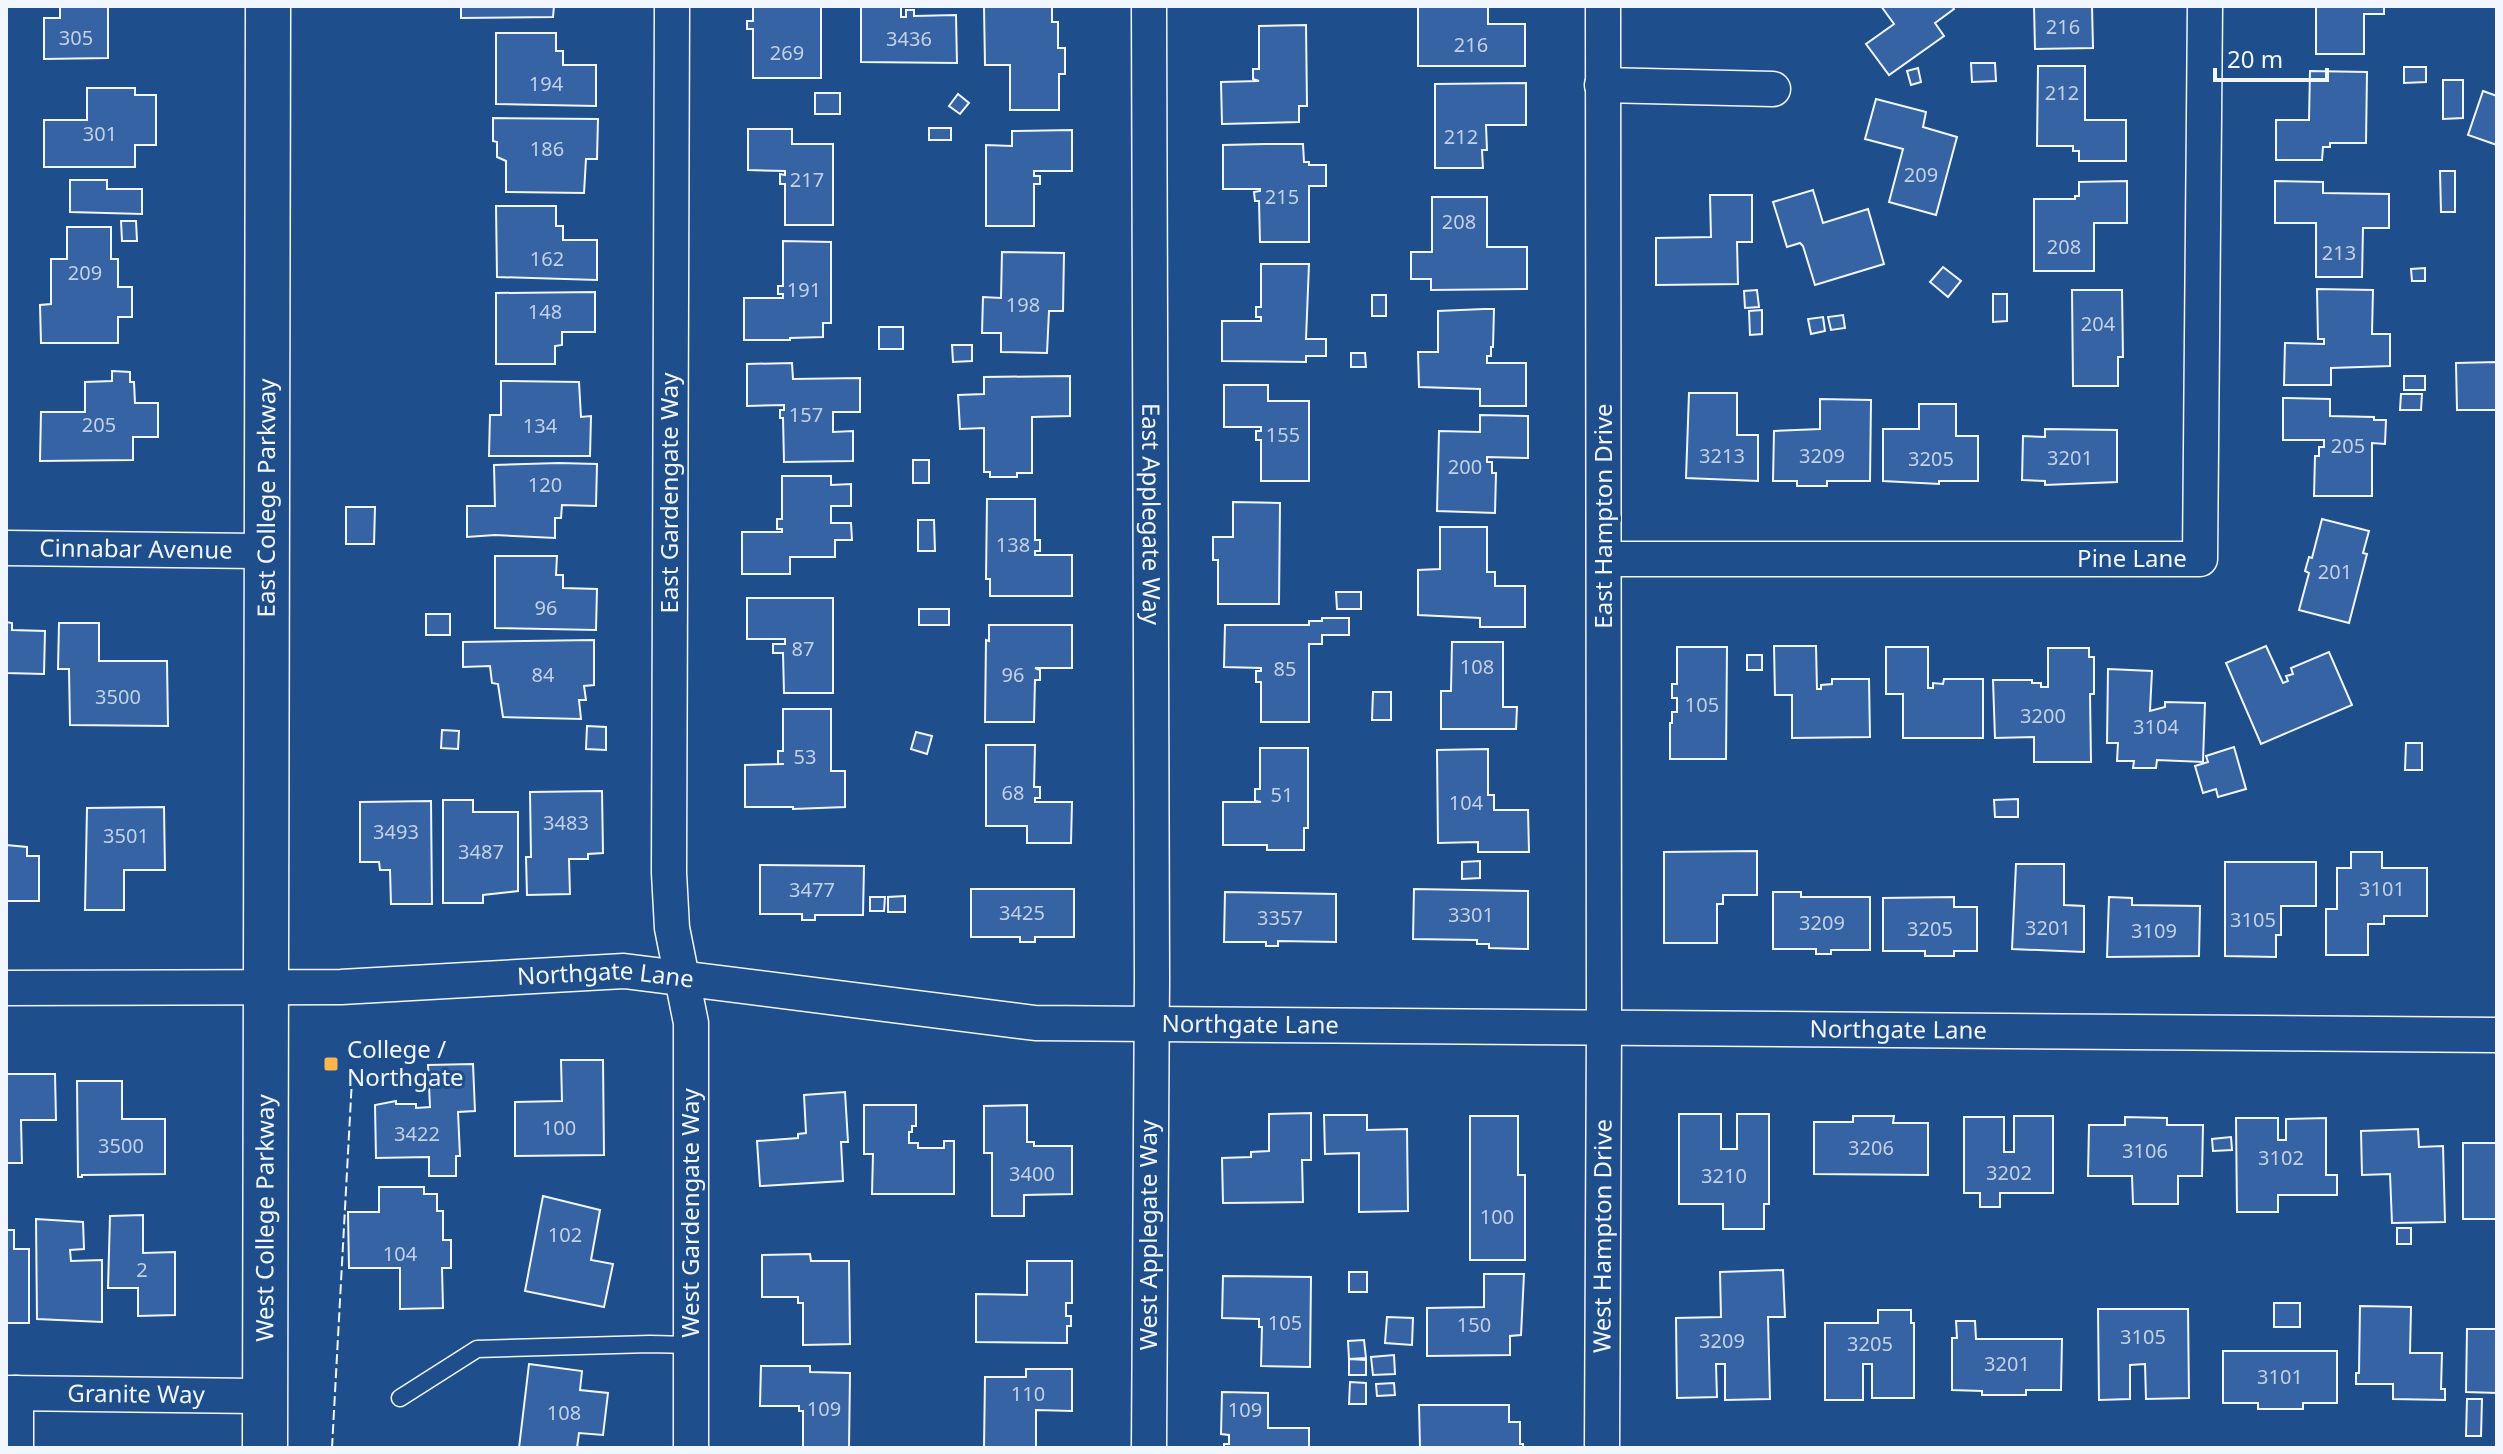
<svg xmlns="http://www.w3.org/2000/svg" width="2503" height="1454" font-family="'Noto Sans',sans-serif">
<rect width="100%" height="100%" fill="#1f4e8c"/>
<g fill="#3563a3" stroke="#f2f6ff" stroke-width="2">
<path d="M60 6H108V58L44 59V18H60Z"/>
<path d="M461 6H554L553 17 461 18Z"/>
<path d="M753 6H821V78H753V29H747V21H753Z"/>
<path d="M861 6H901V17H906V10H914V16L956 15 957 63 861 62Z"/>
<path d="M984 6H1052V22H1058V48H1065V74H1059V110H1010V65H985Z"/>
<path d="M1418 6H1488V24H1525V66H1418Z"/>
<path d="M1881 6H1952L1954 9 1935 23 1944 36 1889 75 1866 44 1894 24Z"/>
<path d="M2034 6H2092L2093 48 2035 49Z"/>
<path d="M2316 6H2384V14H2364V54H2316Z"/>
<path d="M1306 25 1307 106H1299V122L1222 124 1221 82 1259 81 1253 79V69H1259V26Z"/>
<path d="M496 33H556V51H563V65H596V106L496 104Z"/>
<path d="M1971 63H1995L1996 81 1972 82Z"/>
<path d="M2038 66H2085V120H2126V161H2079V151H2073V146H2037Z"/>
<path d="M2404 67H2426V82L2404 83Z"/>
<path d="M1918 68 1921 82 1911 85 1907 71Z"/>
<path d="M2310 71 2367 72 2366 143H2330V147H2323L2322 160H2276V120H2309Z"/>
<path d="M2443 80H2463V118L2443 119Z"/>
<path d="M1526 83V125H1486L1487 150H1482L1483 168H1435V84Z"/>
<path d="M87 88H135V95H156V145H135V167H44V120H87Z"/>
<path d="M2483 91 2497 96V145L2468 135Z"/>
<rect x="815" y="93" width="25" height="21"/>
<path d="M958 94 969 103 960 114 949 106Z"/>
<path d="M1876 99 1926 112 1923 127 1957 137 1936 215 1889 202 1903 149 1865 139Z"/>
<path d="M493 118 598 119 597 159H586L584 193 506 192V161L497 157V142L493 141Z"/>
<rect x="929" y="128" width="22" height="12"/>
<path d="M748 129H792V144H833V225H785V184H780V174L785 175V171L748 170Z"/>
<path d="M1072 130V171H1034V176H1040V184H1034V226H986V145L1012 146V131Z"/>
<path d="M1266 144H1303L1304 162H1309V165H1326V186H1309V242H1260L1259 201H1255L1254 192 1260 191V189H1223V145Z"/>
<path d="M2440 171H2455V212H2441Z"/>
<path d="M70 180H107V189H142V214L70 212Z"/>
<path d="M2127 181V223H2094V271H2034V199H2075V196H2079V182Z"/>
<path d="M2275 181 2323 182V193L2389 194V228H2363L2362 277H2316V223H2275Z"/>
<path d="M1813 190 1823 223 1868 209 1884 264 1815 285 1803 246 1800 243 1787 247 1773 202Z"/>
<path d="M1710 195H1752V242H1737L1738 284 1656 285V238L1711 237Z"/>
<path d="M1432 197H1487V247H1527V289L1431 290V279H1411V252H1432Z"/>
<path d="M496 206H556V226H563V240H597V280L497 277Z"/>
<path d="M121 221H136L137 241H122Z"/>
<path d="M67 227H111V259H118V287H132V317H118V343H41L40 305 51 304V259H67Z"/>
<path d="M783 241 831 242V323H823V337L790 338V340H744V298H783V294H778V286H783Z"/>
<path d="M1002 252 1064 253 1063 311H1049L1047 353 1001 352V333H982L983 297 1001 298Z"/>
<path d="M1261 264H1309L1306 339H1326V356H1306V362L1222 361V321H1261V317H1256V307H1261Z"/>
<path d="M1943 267 1961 281 1948 297 1930 282Z"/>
<path d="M2425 268V281H2412L2411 269Z"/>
<path d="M2317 289 2373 290 2372 334H2390V366L2331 368V385H2284L2285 343 2324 344V339H2318Z"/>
<path d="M1757 290 1759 307 1745 308 1744 291Z"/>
<path d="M2072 290H2122L2123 357H2118V386H2073Z"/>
<path d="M595 292V332H562V345L555 346V364H496V293Z"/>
<path d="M1993 294H2007V321L1993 322Z"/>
<rect x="1372" y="295" width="14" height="21"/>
<path d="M1484 309H1494L1493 347H1491V356H1487V363H1526V406H1480V389L1419 387 1418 352H1438V311Z"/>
<path d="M1762 310V334L1750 335 1749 311Z"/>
<path d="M1843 315 1845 328 1831 330 1828 317Z"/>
<path d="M1823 317 1825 331 1811 334 1808 319Z"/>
<rect x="879" y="327" width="24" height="22"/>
<path d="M952 345H972V361L953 362Z"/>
<path d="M1351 353H1365L1366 367H1351Z"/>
<path d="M2497 362V410H2457L2456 363Z"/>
<path d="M792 363 793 379 860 378V412H833V432L853 431V461L784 462 783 418H780V410H784V405L747 406V364Z"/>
<path d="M112 371 130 372V382H134L135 403H158V437H133V460L40 461 41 412H85V382L112 381Z"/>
<path d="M1070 376V416L1032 417V473H1017V477H990V472H984V428L960 429 958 395 984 394V377Z"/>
<rect x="2404" y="376" width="21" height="14"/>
<path d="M501 381 579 382 581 417 591 416 590 456H489L490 415H501Z"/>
<path d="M1224 385H1268V401H1309V481H1261V440H1256V431H1261V427H1224Z"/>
<path d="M1689 393H1737V435H1758V481L1686 478Z"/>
<path d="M2401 394H2422L2421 410H2400Z"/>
<path d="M2283 398 2330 399V416L2374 417V420H2386L2385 444 2372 443V496H2314L2315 456H2319V447H2324V440H2283Z"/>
<path d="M1820 399 1871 400 1870 481H1827V486H1797V481H1773L1774 431 1820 429Z"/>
<path d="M1919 404H1956V436H1978V481H1939V484L1883 481V429H1919Z"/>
<path d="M1480 415 1528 416V458L1487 457V462H1492V473H1496L1495 513 1437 511 1439 431 1480 432Z"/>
<path d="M2045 429 2117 430V482L2045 485V481L2022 480 2023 436 2045 437Z"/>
<rect x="913" y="460" width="16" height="23"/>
<path d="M559 463 597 464 596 506 562 505 561 518H555V538L495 535 467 537V506H495L494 465Z"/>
<path d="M782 476H831V485L851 484V506H831V523H851L852 540H835V557H790V574H742V532H782V529H777V519H782Z"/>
<path d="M987 499H1035V540H1040V551H1035V555H1072V596H990V579H986Z"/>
<path d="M1233 502 1280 503 1279 604H1218V560H1213V537H1233Z"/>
<path d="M346 507H375L374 544H346Z"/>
<path d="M2322 519 2369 531 2363 553 2367 554 2349 623 2299 610 2309 573 2305 571 2309 557 2312 558Z"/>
<path d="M918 520H934L935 551H918Z"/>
<path d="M1440 527H1487V572H1495V586H1525V627H1480V618L1418 615V570L1440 569Z"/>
<path d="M495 556H557L556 575H563V588L597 589 596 630 495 628Z"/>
<path d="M1336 592H1361V609H1337Z"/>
<path d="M747 598H833V693H784L783 653H773V644H785V639H747Z"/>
<rect x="919" y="609" width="30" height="16"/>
<rect x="426" y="614" width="24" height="21"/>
<path d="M1322 618H1349V635H1322V644H1309V722H1261V682H1256V671H1261V668L1224 667 1225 625H1309V621H1322Z"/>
<path d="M6 622 12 623V630L45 631 44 674 6 673Z"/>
<path d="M59 623H99V661H167L168 726 70 725 69 669H58Z"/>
<path d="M989 625H1072V668H1035L1040 670V680H1035L1034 722H985L986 640 989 641Z"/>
<path d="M594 640V685L584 686 586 700H579L581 719 503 717 498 684 492 683 490 666 463 667V642Z"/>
<path d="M1452 642H1503V707H1517L1516 729H1441V691H1451Z"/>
<path d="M1774 646H1816L1817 689H1821V685L1832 684V679H1869L1870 737 1792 738V695H1775Z"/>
<path d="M2266 646 2283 683 2288 681 2286 676 2293 674 2291 668 2329 652 2352 705 2261 744 2226 663Z"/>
<path d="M1677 647H1727L1726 759H1670V723H1672V712H1677V698H1672V684H1677Z"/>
<path d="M1886 647H1928V688H1933V683L1943 684 1944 679H1983V738H1903V694H1886Z"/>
<path d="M2048 648H2089V657H2094V694H2090L2091 762H2034V737L1995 738 1993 680H2032V683H2041V687H2048Z"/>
<rect x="1747" y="655" width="15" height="15"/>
<path d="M2108 669 2152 671 2150 711 2165 707V702L2205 703 2203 762 2157 760 2156 768H2133L2134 761H2117L2118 743H2107Z"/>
<path d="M1373 692H1391V720H1372Z"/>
<path d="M783 709H831V771H845V807L793 809V807H745V765L784 764H778V751H783Z"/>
<path d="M587 726 606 727V750L586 749Z"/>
<path d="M442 730 459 731 458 749 441 748Z"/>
<path d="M916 732 932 736 927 754 911 749Z"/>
<path d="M2406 743H2422V770H2405Z"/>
<path d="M986 745H1035L1034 787H1040V798H1035V802H1072L1071 843H1027V826H986Z"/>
<path d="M2234 747 2246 789 2218 797 2216 789 2203 793 2195 766 2208 762 2206 756Z"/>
<path d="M1260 748H1308V828H1304V850H1267V845H1223V802H1261L1255 801V789H1260Z"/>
<path d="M1488 749V795H1494V810H1528L1529 852H1478V842L1438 843 1437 750Z"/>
<path d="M602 791 603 853 588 854V859H569L570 894 527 895 526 857H531L530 792Z"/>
<path d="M2018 799V817H1995L1994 800Z"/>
<path d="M443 800H473V812H518V891L483 895V903H443Z"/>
<path d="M431 801 432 904H391L390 870H380L379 862H360V802Z"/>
<path d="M164 807 165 870H124V910H85L87 808Z"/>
<path d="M6 845 27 847V856H39V901H6Z"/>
<path d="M1757 851V895H1723V904H1717V943H1664V852Z"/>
<path d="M2351 852H2382V868H2427V916H2384V924H2368V955H2326V909H2337V868H2351Z"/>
<path d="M1480 861V878L1462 879V862Z"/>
<path d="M2225 862H2316V906H2281V935H2276V957L2225 956Z"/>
<path d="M2016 864H2064V905L2084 906V952L2012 949Z"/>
<path d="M760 865 864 866 863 915H815V920H802V914H760Z"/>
<path d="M971 889H1074V937H1035V942H1020V937H971Z"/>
<path d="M1414 889 1528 891V949L1489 948V944H1477V940L1413 939Z"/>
<path d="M1225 892 1336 894V942L1278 941V946H1266V942H1224Z"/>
<path d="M1773 892H1801V897H1870V950H1831V954H1816V949H1773Z"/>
<path d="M905 896V912H888V897Z"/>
<path d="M870 897H885L884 911H870Z"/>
<path d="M1954 897V907H1977V951H1954V956H1925V951H1883V898Z"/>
<path d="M2109 897 2132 898V905L2200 906 2199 956 2107 957Z"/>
<path d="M561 1060H603L604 1155 515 1156V1102L562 1101Z"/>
<path d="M473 1064 475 1111 458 1112 460 1156H456V1176H429V1157L376 1158 375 1105 396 1101V1104H416V1108L430 1107 428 1065Z"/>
<path d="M6 1074H55L56 1120H21L22 1163H6Z"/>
<path d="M77 1081H122V1119H165V1174L82 1175V1177H78Z"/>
<path d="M845 1092 848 1142H841L843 1181 760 1186 757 1141 798 1138V1134L806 1133 804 1095Z"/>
<path d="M864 1105H916V1126H912V1132H909V1143H918V1148H944V1141H954V1194H872L873 1154H864Z"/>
<path d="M1027 1105V1142H1034V1146H1072V1194L1024 1195V1216H992V1153H984V1106Z"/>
<path d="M1311 1113V1160H1302L1303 1202 1223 1203 1222 1158 1251 1157V1152L1269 1151V1114Z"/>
<path d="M1679 1114H1721V1149H1737V1114H1769V1204H1764V1229H1723V1204H1679Z"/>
<path d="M1324 1115H1367V1130L1407 1129 1408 1211 1359 1212V1153L1325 1154Z"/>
<path d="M1470 1116H1518V1175H1525V1260H1470Z"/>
<path d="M1853 1116H1894L1893 1123H1928V1175L1814 1174V1122H1853Z"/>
<path d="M2014 1116H2053V1193H2000V1207H1980V1193H1964V1117H2004V1152H2014Z"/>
<path d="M2125 1117 2167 1118V1125H2203L2202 1176H2178V1204H2133L2132 1176H2088L2089 1125H2125Z"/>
<path d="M2236 1118H2278V1140H2286V1119L2326 1118V1175H2337V1195H2278V1212H2237Z"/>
<path d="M2418 1129 2419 1147 2443 1146 2445 1222 2392 1223 2390 1174 2362 1175 2361 1131Z"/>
<path d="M2231 1137 2232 1150 2213 1151 2212 1139Z"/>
<rect x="2463" y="1143" width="34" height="76"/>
<path d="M379 1187H424V1194H437V1211H443V1240H451V1268H442L443 1308 400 1309V1268H349L348 1212H379Z"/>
<path d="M543 1196 600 1210 591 1260 613 1264 604 1307 525 1291Z"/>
<path d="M143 1215V1253L175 1252V1315L138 1316V1288H108L110 1216Z"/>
<path d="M36 1219 83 1222 84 1249 70 1250 71 1261 102 1260V1322L37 1319Z"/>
<rect x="2397" y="1228" width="14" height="16"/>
<path d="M6 1230H14V1249H29V1323H6Z"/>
<path d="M810 1254 811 1261H849L850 1344 803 1345V1303H798V1297H762V1255Z"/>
<path d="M1027 1261H1072V1303H1066V1316H1071V1326H1067V1343L976 1342V1294L1027 1295Z"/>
<path d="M1783 1270 1785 1317H1768L1770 1399 1725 1400V1364H1716L1717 1397 1677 1398 1676 1318 1721 1317 1720 1272Z"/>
<rect x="1349" y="1272" width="18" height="20"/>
<path d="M1484 1274H1524L1521 1335 1510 1336V1355L1427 1356V1308L1484 1307Z"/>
<path d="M1223 1276 1311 1277 1310 1367 1261 1366 1262 1327H1259V1319L1222 1318Z"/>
<rect x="2274" y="1303" width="26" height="24"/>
<path d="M2360 1306 2411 1307 2410 1353H2442L2441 1389H2445V1400L2393 1399V1384H2356V1373H2359Z"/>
<path d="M2098 1309H2188L2189 1398 2146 1399 2145 1364 2130 1365V1399L2099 1400Z"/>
<path d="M1878 1310H1911V1323H1914V1398H1872V1364H1863V1400H1825V1323H1878Z"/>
<path d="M1387 1317 1413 1318 1412 1345 1385 1343Z"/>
<path d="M1956 1321H1975L1976 1339H2062L2061 1390H2026V1395H1982V1391L1952 1390V1338H1957Z"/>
<path d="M2467 1329H2497V1393L2466 1392Z"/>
<path d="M1364 1340 1366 1358 1349 1359 1348 1341Z"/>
<path d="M2223 1351H2337V1403H2303V1409H2258V1403H2223Z"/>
<path d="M1394 1355 1395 1374 1373 1375 1371 1357Z"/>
<path d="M1349 1359 1366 1360V1375H1349Z"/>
<path d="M529 1364 582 1371 580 1390 608 1393 603 1435 579 1433 577 1448H519Z"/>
<path d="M761 1366H810V1372L850 1373 849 1448H803V1411H799V1406H760Z"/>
<path d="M1026 1369H1072V1411L1036 1410V1448H984L985 1377H1026Z"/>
<path d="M1350 1382 1366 1383V1404H1349Z"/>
<path d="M1394 1383 1395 1395 1377 1396 1376 1384Z"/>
<path d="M1222 1392 1268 1393V1428H1309V1448H1224V1444H1229V1435L1221 1434Z"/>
<path d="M2467 1399H2482L2481 1436H2466Z"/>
<path d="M1419 1405H1509V1422H1520V1444H1523V1448H1420Z"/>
</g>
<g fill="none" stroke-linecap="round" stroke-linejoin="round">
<defs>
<path id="service" d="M400 1398 477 1349 650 1344 691 1345"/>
<g id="minor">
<path d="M672 6 669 873 672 928 691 1023V1448"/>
<path id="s1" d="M1149 6 1152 978 1149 1448"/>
<path d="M1602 85 1773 89"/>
<path id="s2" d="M6 548 266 551"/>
<path id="s3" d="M1604 559H2200L2205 6"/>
<path id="s4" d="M6 988 341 987 624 971 1035 1023 2497 1035"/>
<path id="s5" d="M6 1393 266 1396"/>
<path d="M16 1393V1448"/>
<path id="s6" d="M1602 1448 1604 1026 1603 6"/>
</g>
<g id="secondary">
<path id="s7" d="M265 1448 268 6"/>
</g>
</defs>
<use href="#service" stroke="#f2f6ff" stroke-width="19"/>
<use href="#minor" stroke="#f2f6ff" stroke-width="37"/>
<use href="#secondary" stroke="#f2f6ff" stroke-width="47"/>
<use href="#service" stroke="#1f4e8c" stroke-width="16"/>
<use href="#minor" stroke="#1f4e8c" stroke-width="34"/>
<use href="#secondary" stroke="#1f4e8c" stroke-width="44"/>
<path stroke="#f2f6ff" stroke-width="2" stroke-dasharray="10 4" stroke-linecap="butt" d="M332 1448 352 1079"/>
</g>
<rect fill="#ffb74d" stroke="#1f4e8c" stroke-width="3" x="323" y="1056" width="16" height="16" rx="4"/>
<g text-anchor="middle" stroke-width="6" stroke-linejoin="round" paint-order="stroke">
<g font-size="20" fill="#c3d1e8">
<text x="2063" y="34">216</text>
<text x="76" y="45">305</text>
<text x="909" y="46">3436</text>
<text x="1471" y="52">216</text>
<text x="787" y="60">269</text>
<text x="546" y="91">194</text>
<text x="2062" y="100">212</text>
<text x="100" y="141">301</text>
<text x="1461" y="144">212</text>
<text x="547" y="156">186</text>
<text x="1921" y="182">209</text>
<text x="807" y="187">217</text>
<text x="1282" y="204">215</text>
<text x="1459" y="229">208</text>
<text x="2064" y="254">208</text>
<text x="2339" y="260">213</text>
<text x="547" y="266">162</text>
<text x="85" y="280">209</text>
<text x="804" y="297">191</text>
<text x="1023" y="312">198</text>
<text x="545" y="319">148</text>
<text x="2098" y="331">204</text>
<text x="806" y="422">157</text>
<text x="99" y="432">205</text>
<text x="540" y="433">134</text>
<text x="1283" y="442">155</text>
<text x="2348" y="453">205</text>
<text x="1722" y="463">3213</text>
<text x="1822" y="463">3209</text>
<text x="2070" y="465">3201</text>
<text x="1931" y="466">3205</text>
<text x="1465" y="474">200</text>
<text x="545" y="492">120</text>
<text x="1013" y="552">138</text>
<text x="2335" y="579">201</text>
<text x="546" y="615">96</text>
<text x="803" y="656">87</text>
<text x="1477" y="674">108</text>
<text x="1285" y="676">85</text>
<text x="543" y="682">84</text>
<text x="1013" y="682">96</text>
<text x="118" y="704">3500</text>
<text x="1702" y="712">105</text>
<text x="2043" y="723">3200</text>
<text x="2156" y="734">3104</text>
<text x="805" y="764">53</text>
<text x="1013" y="800">68</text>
<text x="1282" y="802">51</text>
<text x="1466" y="810">104</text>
<text x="566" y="830">3483</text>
<text x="396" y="839">3493</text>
<text x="126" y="843">3501</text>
<text x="481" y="859">3487</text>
<text x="2382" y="896">3101</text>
<text x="812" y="897">3477</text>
<text x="1022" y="920">3425</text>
<text x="1471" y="922">3301</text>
<text x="1280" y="925">3357</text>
<text x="2253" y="927">3105</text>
<text x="1822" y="930">3209</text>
<text x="2048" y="935">3201</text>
<text x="1930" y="936">3205</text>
<text x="2154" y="938">3109</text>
<text x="559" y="1135">100</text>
<text x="417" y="1141">3422</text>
<text x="121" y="1153">3500</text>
<text x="1871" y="1155">3206</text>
<text x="2145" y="1158">3106</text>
<text x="2281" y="1165">3102</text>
<text x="2009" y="1180">3202</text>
<text x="1032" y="1181">3400</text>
<text x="1724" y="1183">3210</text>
<text x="1497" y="1224">100</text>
<text x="565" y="1242">102</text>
<text x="400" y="1261">104</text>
<text x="142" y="1277">2</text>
<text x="1285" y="1330">105</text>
<text x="1474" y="1332">150</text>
<text x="2143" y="1344">3105</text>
<text x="1722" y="1348">3209</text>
<text x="1870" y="1351">3205</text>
<text x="2007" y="1371">3201</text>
<text x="2280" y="1384">3101</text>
<text x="1028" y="1401">110</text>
<text x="824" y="1416">109</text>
<text x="1245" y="1417">109</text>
<text x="564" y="1420">108</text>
</g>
<g font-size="24" fill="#f2f6ff" stroke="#1f4e8c">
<text transform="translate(670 493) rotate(-90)" y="8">East Gardengate Way</text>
<text dy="8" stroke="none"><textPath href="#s7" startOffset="950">East College Parkway</textPath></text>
<text dy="8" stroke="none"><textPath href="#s1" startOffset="508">East Applegate Way</textPath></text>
<text transform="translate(1604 516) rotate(-90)" y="8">East Hampton Drive</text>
<text dy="8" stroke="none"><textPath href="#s2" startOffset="130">Cinnabar Avenue</textPath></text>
<text dy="8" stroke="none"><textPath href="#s3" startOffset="528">Pine Lane</textPath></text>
<text dy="8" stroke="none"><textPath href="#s4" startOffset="600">Northgate Lane</textPath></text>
<text dy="8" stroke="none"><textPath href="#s4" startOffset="1248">Northgate Lane</textPath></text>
<text dy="8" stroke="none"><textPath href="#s4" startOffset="1896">Northgate Lane</textPath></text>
<text transform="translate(691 1213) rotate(-90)" y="8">West Gardengate Way</text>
<text dy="8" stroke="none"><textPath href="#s7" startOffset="230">West College Parkway</textPath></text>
<text transform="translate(1149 1235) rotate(-90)" y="8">West Applegate Way</text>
<text dy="8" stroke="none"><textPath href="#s6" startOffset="212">West Hampton Drive</textPath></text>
<text dy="8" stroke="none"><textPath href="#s5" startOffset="130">Granite Way</textPath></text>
</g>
<g font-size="24" fill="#f2f6ff" stroke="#1f4e8c" text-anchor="start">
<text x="347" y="1058">College /<tspan x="347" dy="28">Northgate</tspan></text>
</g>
</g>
<rect width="2503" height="1454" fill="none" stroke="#f2f6ff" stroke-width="16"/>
<path d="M2215 68v12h112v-12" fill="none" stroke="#f2f6ff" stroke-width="4"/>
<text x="2227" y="68" font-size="24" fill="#f2f6ff" stroke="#1f4e8c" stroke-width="6" paint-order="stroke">20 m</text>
</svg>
